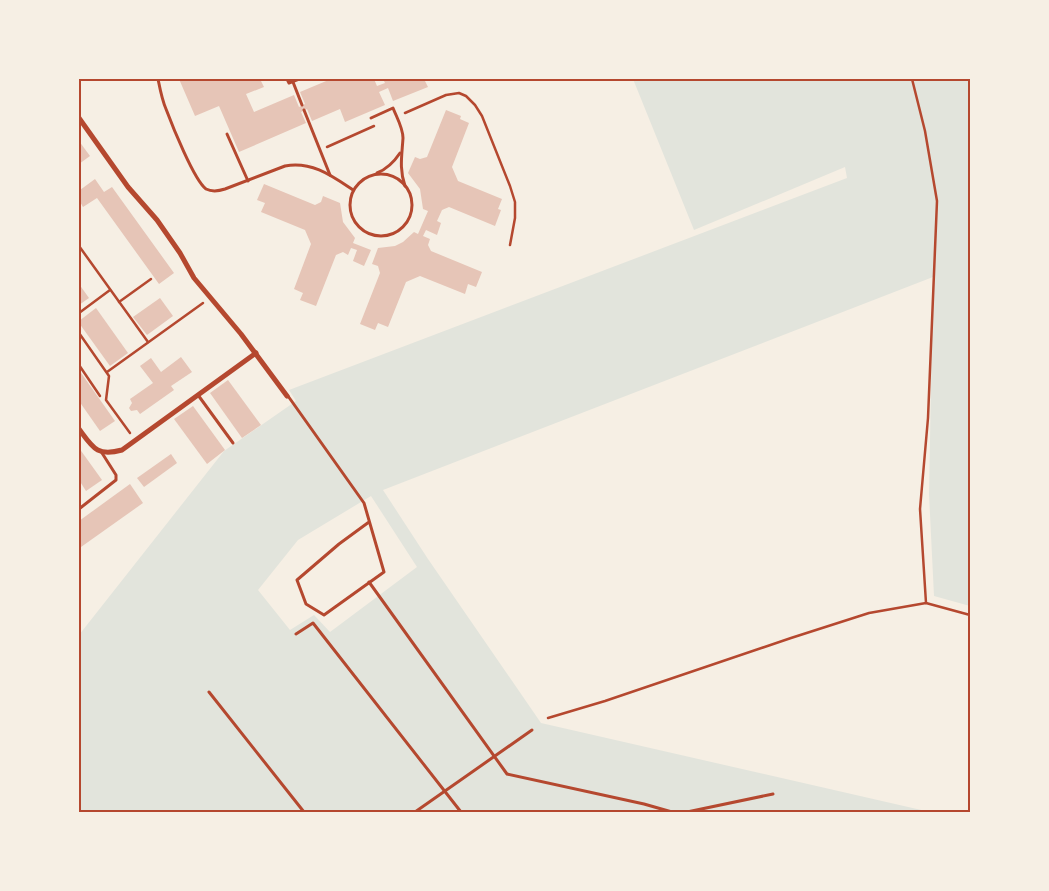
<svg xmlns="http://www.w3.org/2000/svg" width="1049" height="891" font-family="Bitter,serif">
<rect width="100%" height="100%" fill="#f6efe4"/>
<path fill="#e2e4dc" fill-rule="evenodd" d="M633 79H970V606L934 596 929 494 933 277 383 490 428 559 541 723 930 812H79V635L224 451 296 401 289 390 847 178 845 167 694 230ZM371 496 417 567 330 632 314 615 290 630 258 590 298 540Z"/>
<g fill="#e6c5b7">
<path d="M179 79H260L264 87 246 94 254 112 294 95 299 107 305 104 300 92 331 79H374L377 86 385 83 383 79H424L428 87 393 101 388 88 379 92 385 105 345 122 340 109 312 121 307 109 301 112 306 123 239 152 219 106 195 116Z"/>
<path d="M446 110 461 116 460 119 469 123 452 167 458 181 502 199 498 209 501 210 495 226 449 207 442 210 437 221 441 223 437 235 426 230 423 236 430 239 428 245 431 251 482 272 476 287 468 284 465 294 420 276 406 282 388 327 378 323 375 330 360 324 380 273 378 266 372 264 378 248 395 246 403 242 414 232 418 234 428 211 423 209 420 189 408 173 415 157 420 159 427 157Z"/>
<path d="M79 141 90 156 79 164Z"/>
<path d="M95 179 104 192 112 187 174 273 159 284 97 198 83 207 79 200 80 190Z"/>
<path d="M264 184 315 205 321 202 323 196 340 203 343 222 355 238 353 243 371 250 364 266 353 261 357 250 351 248 348 255 343 252 336 255 316 306 300 300 303 293 294 289 311 244 305 230 261 212 265 203 257 200Z"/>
<path d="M79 284 89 298 79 305Z"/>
<path d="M160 298 173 316 147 335 133 317Z"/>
<path d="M96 308 128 353 110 366 79 323V321Z"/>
<path d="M181 357 192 372 171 386 174 390 140 414 137 410 131 411 129 408 132 403 130 399 153 383 140 366 151 358 161 372Z"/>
<path d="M79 370 115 421 100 431 79 401Z"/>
<path d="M228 380 261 425 242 438 210 393Z"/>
<path d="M193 406 225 450 207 464 174 419Z"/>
<path d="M79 448 102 480 86 491 79 480Z"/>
<path d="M171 454 177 463 144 487 137 478Z"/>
<path d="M130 484 143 503 81 547 79 544V521Z"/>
</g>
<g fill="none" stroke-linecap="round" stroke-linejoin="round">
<g stroke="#b5482f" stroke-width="2.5">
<path d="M912 79 925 131 937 201 928 418 920 509 926 603"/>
<path d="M405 113 446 95 459 93 466 96 475 105 482 116 510 186 515 202V218L510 245"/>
<path d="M327 147 374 126"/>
<path d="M79 246 148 342"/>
<path d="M119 302 151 279"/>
<path d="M79 313 110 290"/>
<path d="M79 333 109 376 106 400 130 433"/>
<path d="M79 365 100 396"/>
<path d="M107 372 203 303"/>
<path d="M548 718 605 701 791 638 869 613 926 603 970 615"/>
</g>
<g stroke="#b5482f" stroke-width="3">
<path d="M158 79C160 89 162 100 166 109 172 125 194 180 206 189 212 192 219 191 225 189L285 166C312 161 332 176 353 190"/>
<path d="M287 79 289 83 299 79"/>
<path d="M293 82 302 105"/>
<path d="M304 110 330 175"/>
<path d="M371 118 393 108C397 118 403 128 403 138 402 155 399 169 405 186"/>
<path d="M227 134 248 181"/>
<path d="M377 173C387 169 394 162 400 153"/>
<circle cx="381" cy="205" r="31"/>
<path d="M198 395 233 443"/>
<path d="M288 396 364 503 384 572 324 615 306 604 297 580 339 544 369 522"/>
<path d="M79 509 116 480V475L102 453"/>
<path d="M369 582 507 774 644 804 672 812"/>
<path d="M296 634 313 623 461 812"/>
<path d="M209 692 304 812"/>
<path d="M415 812 532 730"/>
<path d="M687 812 773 794"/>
</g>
<g stroke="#b5482f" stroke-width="5">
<path d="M79 118 128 187 157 220 180 253 194 278 241 334 287 396"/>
<path d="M79 429C93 448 97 457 122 450L256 353"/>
</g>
</g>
<rect width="1049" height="891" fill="none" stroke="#f6efe4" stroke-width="160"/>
<rect x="80" y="80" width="889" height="731" fill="none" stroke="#b5482f" stroke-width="2"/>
</svg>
